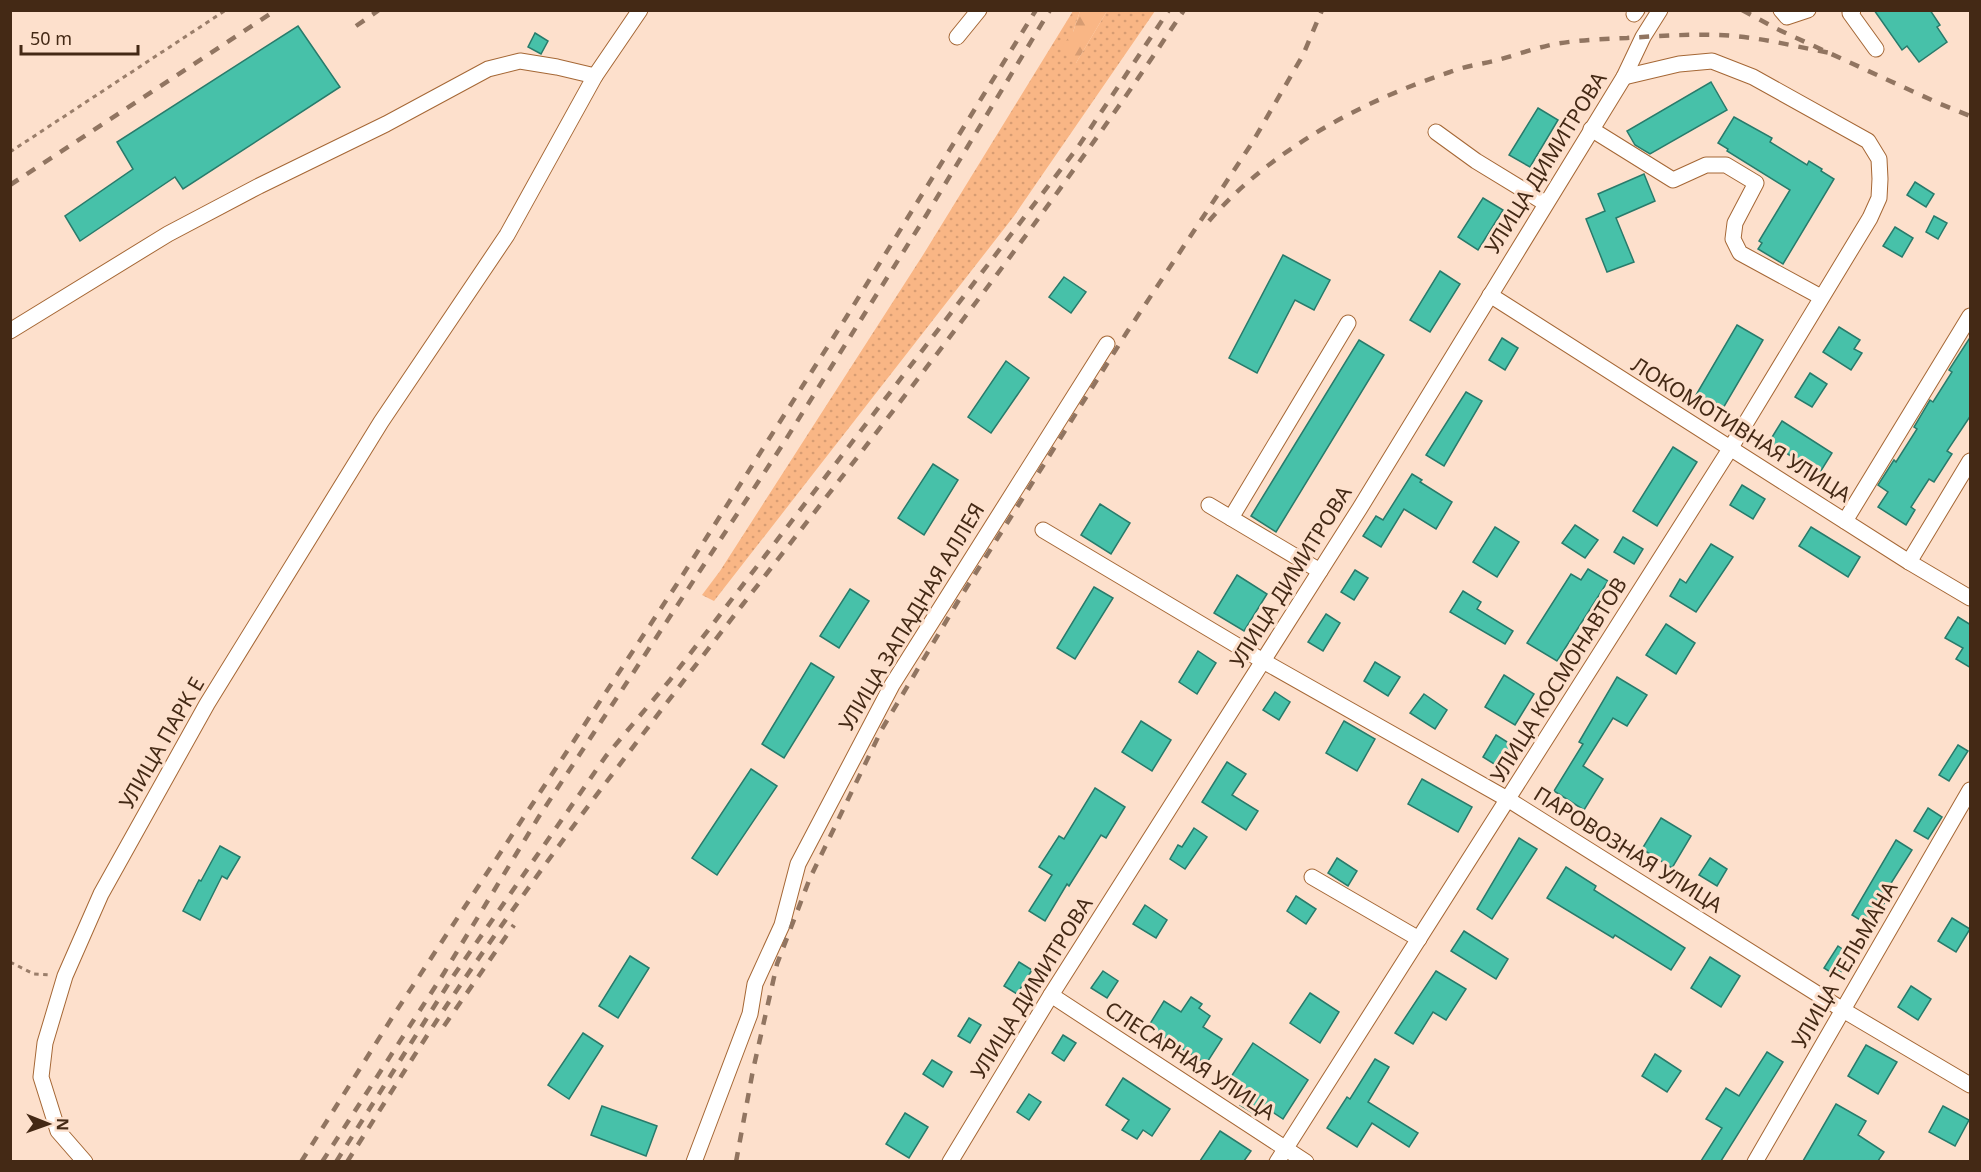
<svg xmlns="http://www.w3.org/2000/svg" width="1981" height="1172" font-family="'Noto Sans',sans-serif">
<defs>
<pattern id="grass-dots" width="8" height="8" patternUnits="userSpaceOnUse" patternTransform="scale(1.5)"><rect width="8" height="8" fill="#f9b685"/><path d="M2 2h.1M6 6h.1" fill="none" stroke="#d79c72" stroke-width="1.8" stroke-linecap="round"/></pattern>
<pattern id="forest-firs" width="22" height="20" patternUnits="userSpaceOnUse" patternTransform="scale(1.5)"><rect width="22" height="20" fill="#f9b685"/><path d="M5 1l3.5 6h-7zM16 11l3.5 6h-7z" fill="#d79c72"/></pattern>
</defs>
<rect width="100%" height="100%" fill="#fde0cc"/>
<path fill="url(#grass-dots)" d="M1073 11H1080L1073 32 1076 63 1107 11H1155L1014 216 714 601 702 595 720 571 923 255Z"/>
<path fill="url(#forest-firs)" d="M1080 11H1107L1076 63 1061 47 1073 32Z"/>
<g fill="#47c1a9" stroke="#287b6b" stroke-width="1.5">
<path d="M1874 10H1930L1940 25 1937 27 1947 42 1919 62 1907 46 1902 50Z"/>
<path d="M298 26 340 87 183 189 175 177 80 241 65 216 133 169 117 142Z"/>
<path d="M535 33 548 41 541 54 528 47Z"/>
<path d="M1711 82 1727 110 1650 154 1635 145 1627 131Z"/>
<path d="M1538 108 1558 120 1530 167 1509 155Z"/>
<path d="M1734 117 1772 138 1770 142 1807 165 1809 161 1822 169 1821 171 1834 179 1783 264 1758 249 1762 243 1759 241 1790 190 1727 151 1728 149 1718 143Z"/>
<path d="M1644 174 1655 201 1616 218 1634 262 1607 272 1586 219 1605 211 1598 194Z"/>
<path d="M1915 182 1934 194 1926 207 1907 195Z"/>
<path d="M1483 198 1503 210 1478 250 1458 237Z"/>
<path d="M1934 216 1947 223 1938 239 1926 232Z"/>
<path d="M1895 227 1913 238 1902 257 1883 246Z"/>
<path d="M1283 255 1330 280 1314 310 1295 300 1257 373 1229 358Z"/>
<path d="M1440 271 1460 284 1430 332 1410 320Z"/>
<path d="M1064 277 1086 292 1071 313 1049 297Z"/>
<path d="M1737 325 1763 340 1722 410 1696 395Z"/>
<path d="M1839 327 1860 340 1854 349 1862 353 1851 370 1823 352Z"/>
<path d="M1971 336V415L1947 451 1952 454 1934 482 1929 479 1911 507 1915 510 1906 525 1878 507 1888 492 1878 485 1894 460 1896 462 1917 429 1914 427 1930 400 1933 402 1952 372 1949 370Z"/>
<path d="M1502 338 1518 348 1505 370 1489 360Z"/>
<path d="M1359 340 1384 355 1276 532 1251 516Z"/>
<path d="M1006 361 1029 378 991 433 968 417Z"/>
<path d="M1810 373 1827 384 1812 407 1795 397Z"/>
<path d="M1466 392 1482 401 1444 466 1426 455Z"/>
<path d="M1782 421 1832 453 1819 474 1769 442Z"/>
<path d="M1673 447 1697 462 1657 526 1633 511Z"/>
<path d="M933 464 958 480 924 535 898 518Z"/>
<path d="M1412 474 1422 480 1420 482 1452 502 1436 529 1404 509 1381 547 1363 536 1376 516 1383 520Z"/>
<path d="M1742 485 1765 499 1753 519 1730 505Z"/>
<path d="M1100 504 1130 523 1111 554 1081 535Z"/>
<path d="M1575 525 1598 540 1585 558 1562 543Z"/>
<path d="M1495 527 1519 542 1497 577 1473 562Z"/>
<path d="M1811 527 1860 557 1848 577 1799 546Z"/>
<path d="M1623 537 1643 549 1634 564 1614 552Z"/>
<path d="M1711 544 1733 557 1696 612 1670 596 1680 579 1686 583Z"/>
<path d="M1588 569 1608 581 1557 661 1527 643 1571 574 1581 580Z"/>
<path d="M1355 570 1368 578 1354 600 1341 592Z"/>
<path d="M1237 575 1267 594 1244 631 1214 613Z"/>
<path d="M1094 587 1113 598 1075 659 1057 648Z"/>
<path d="M850 589 869 601 839 648 820 636Z"/>
<path d="M1463 591 1481 602 1477 609 1513 631 1505 644 1450 612Z"/>
<path d="M1326 614 1340 623 1323 651 1308 642Z"/>
<path d="M1958 617 1971 625V668L1956 659 1963 648 1945 638Z"/>
<path d="M1666 624 1695 643 1676 674 1646 655Z"/>
<path d="M1198 651 1216 663 1197 694 1179 682Z"/>
<path d="M1375 662 1400 677 1388 696 1364 681Z"/>
<path d="M811 663 834 677 784 758 762 744Z"/>
<path d="M1504 675 1534 694 1515 725 1485 707Z"/>
<path d="M1617 677 1647 695 1627 726 1613 718 1583 766 1603 779 1584 810 1554 791 1583 744 1579 742Z"/>
<path d="M1275 692 1290 702 1279 720 1263 710Z"/>
<path d="M1424 694 1447 710 1435 729 1410 713Z"/>
<path d="M1141 721 1171 740 1152 771 1122 752Z"/>
<path d="M1344 721 1375 739 1357 771 1326 753Z"/>
<path d="M1496 735 1512 745 1499 767 1483 757Z"/>
<path d="M1958 745 1968 751 1949 781 1939 775Z"/>
<path d="M1227 762 1246 774 1232 795 1258 811 1246 830 1202 802Z"/>
<path d="M751 769 777 786 717 875 692 858Z"/>
<path d="M1422 779 1472 807 1458 832 1408 804Z"/>
<path d="M1095 788 1125 807 1106 838 1101 835 1069 886 1067 884 1045 921 1029 911 1052 875 1039 867 1059 836 1064 839Z"/>
<path d="M1928 808 1942 817 1928 839 1914 831Z"/>
<path d="M1661 818 1691 836 1672 868 1642 849Z"/>
<path d="M1194 828 1207 837 1185 869 1170 859 1178 845 1182 847Z"/>
<path d="M1519 838 1537 849 1492 919 1477 909Z"/>
<path d="M1896 840 1912 850 1881 899 1885 902 1870 926 1852 915Z"/>
<path d="M220 846 240 857 227 879 222 876 200 920 183 911 199 880 201 881Z"/>
<path d="M1337 858 1357 871 1348 886 1328 873Z"/>
<path d="M1710 858 1727 869 1717 886 1699 875Z"/>
<path d="M1566 867 1596 886 1594 890 1685 948 1671 970 1615 935 1613 938 1547 898Z"/>
<path d="M1296 896 1316 909 1306 924 1287 911Z"/>
<path d="M1145 905 1167 920 1156 938 1133 924Z"/>
<path d="M1952 918 1970 929 1956 952 1938 941Z"/>
<path d="M1464 931 1508 959 1496 979 1451 951Z"/>
<path d="M1838 946 1851 955 1838 977 1824 968Z"/>
<path d="M630 956 649 968 618 1018 599 1006Z"/>
<path d="M1710 957 1740 976 1721 1007 1691 988Z"/>
<path d="M1019 962 1032 970 1017 994 1004 986Z"/>
<path d="M1103 971 1118 981 1107 998 1091 988Z"/>
<path d="M1436 971 1466 989 1446 1020 1433 1012 1413 1044 1395 1033Z"/>
<path d="M1911 986 1931 999 1918 1020 1898 1007Z"/>
<path d="M1310 993 1339 1012 1320 1043 1290 1023Z"/>
<path d="M1191 997 1202 1004 1199 1008 1210 1016 1203 1027 1222 1039 1206 1064 1148 1027 1164 1001 1181 1012Z"/>
<path d="M969 1018 981 1025 970 1043 958 1036Z"/>
<path d="M583 1033 603 1046 569 1099 548 1085Z"/>
<path d="M1063 1035 1076 1043 1064 1061 1052 1053Z"/>
<path d="M1253 1043 1308 1080 1283 1119 1262 1105 1256 1115 1240 1105 1246 1095 1227 1083Z"/>
<path d="M1866 1045 1897 1062 1878 1094 1848 1076Z"/>
<path d="M1767 1052 1783 1062 1721 1161H1701L1722 1128 1706 1119 1726 1088 1739 1096Z"/>
<path d="M1655 1054 1681 1071 1667 1092 1642 1076Z"/>
<path d="M1375 1059 1389 1067 1368 1102 1418 1133 1409 1147 1372 1123 1357 1147 1327 1128 1347 1097 1350 1099Z"/>
<path d="M932 1060 952 1072 943 1087 923 1074Z"/>
<path d="M1123 1078 1170 1109 1152 1136 1143 1130 1137 1139 1122 1130 1129 1120 1106 1105Z"/>
<path d="M1029 1094 1041 1102 1029 1120 1017 1112Z"/>
<path d="M1836 1104 1866 1121 1858 1135 1884 1152 1878 1161H1803Z"/>
<path d="M602 1106 657 1126 646 1156 591 1135Z"/>
<path d="M1943 1106 1969 1120 1955 1146 1929 1132Z"/>
<path d="M905 1113 928 1127 909 1158 886 1144Z"/>
<path d="M1220 1131 1251 1151 1244 1161H1200Z"/>
</g>
<g fill="none" stroke-linecap="round" stroke-linejoin="round">
<defs>
<g id="minor">
<path d="M1781 10 1787 17 1808 10"/>
<path d="M1853 10 1850 13 1876 49"/>
<path d="M1634 14 1637 10"/>
<path d="M957 37 979 10"/>
<path d="M1591 129 1673 180 1706 165H1726L1756 183 1735 223 1733 239 1740 253 1821 297"/>
<path d="M1436 132 1476 161 1545 203"/>
<path d="M1490 295 1909 562 1970 598"/>
<path d="M10 331 168 234 259 186 386 124 488 69 520 61 557 67 595 76"/>
<path d="M1209 505 1320 571"/>
<path d="M1231 518 1348 323"/>
<path d="M1845 521 1970 316"/>
<path d="M1043 530 1263 661 1509 800 1843 1010 1970 1085"/>
<path d="M1909 562 1970 461"/>
<path d="M1312 877 1419 939"/>
<path d="M1051 995 1306 1162"/>
<path d="M85 1162 58 1131 41 1077 45 1043 65 976 101 894 207 704 381 422 507 235 595 76 640 10"/>
<path d="M694 1162 750 1014 755 984 782 925 798 864 892 685 1107 344"/>
<path d="M950 1162 1051 995 1360 508 1624 77 1643 37 1660 10"/>
<path d="M1277 1162 1730 449 1870 218 1879 198 1880 179 1879 159 1868 141 1753 77 1712 61 1679 64 1624 77"/>
<path d="M1755 1162 1970 790"/>
</g>
</defs>
<use href="#minor" stroke="#a56735" stroke-width="17"/>
<g stroke="#9a7e6a" stroke-width="3" stroke-dasharray="4.5 4.5" stroke-linecap="butt">
<path d="M10 152 226 10"/>
<path d="M10 962 34 974 51 975"/>
</g>
<use href="#minor" stroke="#fff" stroke-width="15"/>
<g stroke="#917561" stroke-width="4.5" stroke-dasharray="10 10" stroke-linecap="butt">
<path d="M1742 10 1777 29 1938 103 1970 116"/>
<path d="M356 26 379 10"/>
<path d="M10 185 276 10"/>
<path d="M1209 221C1270 150 1362 101 1450 72 1465 66 1482 64 1498 60 1515 55 1533 49 1550 45 1575 40 1602 39 1627 38 1657 36 1688 34 1718 35 1755 36 1793 46 1830 53"/>
<path d="M444 1026 514 925"/>
<path d="M301 1162 395 1013 677 584 847 316 1036 10"/>
<path d="M322 1162 444 973 538 818 783 444 927 214 1050 10"/>
<path d="M336 1162 454 975 606 756 670 680 1078 147 1169 10"/>
<path d="M347 1162C386 1101 423 1040 463 981 516 904 570 829 627 755 814 508 1013 269 1184 10"/>
<path d="M736 1162 753 1070 777 964 810 878 882 729 960 598 1127 332 1252 143 1303 55 1322 10"/>
</g>
</g>
<g text-anchor="middle" stroke-width="6" stroke-linejoin="round" paint-order="stroke">
<g font-size="21" fill="#442915" stroke="#fde0cc">
<text transform="translate(1546 163) rotate(-58)" y="7">УЛИЦА ДИМИТРОВА</text>
<text transform="translate(1741 430) rotate(32)" y="7">ЛОКОМОТИВНАЯ УЛИЦА</text>
<text transform="translate(1291 577) rotate(-58)" y="7">УЛИЦА ДИМИТРОВА</text>
<text transform="translate(912 617) rotate(-59)" y="7">УЛИЦА ЗАПАДНАЯ АЛЛЕЯ</text>
<text transform="translate(1559 680) rotate(-58)" y="7">УЛИЦА КОСМОНАВТОВ</text>
<text transform="translate(162 743) rotate(-60)" y="7">УЛИЦА ПАРК Е</text>
<text transform="translate(1628 850) rotate(32)" y="7">ПАРОВОЗНАЯ УЛИЦА</text>
<text transform="translate(1845 965) rotate(-60)" y="7">УЛИЦА ТЕЛЬМАНА</text>
<text transform="translate(1032 988) rotate(-58)" y="7">УЛИЦА ДИМИТРОВА</text>
<text transform="translate(1190 1061) rotate(33)" y="7">СЛЕСАРНАЯ УЛИЦА</text>
</g>
</g>
<rect width="1981" height="1172" fill="none" stroke="#442915" stroke-width="24"/>
<g transform="translate(48 1124) rotate(91)" stroke="#fde0cc" stroke-width="4.5" paint-order="stroke">
<path d="M0-4.5L10 22L0 15L-10 22Z" fill="#442915"/>
<text y="-9" font-size="16" font-weight="bold" text-anchor="middle" fill="#442915">N</text>
</g>
<path d="M21 45v9h117v-9" fill="none" stroke="#442915" stroke-width="3"/>
<text x="30" y="45" font-size="18" fill="#442915" stroke="#fde0cc" stroke-width="4.5" paint-order="stroke">50 m</text>
</svg>
